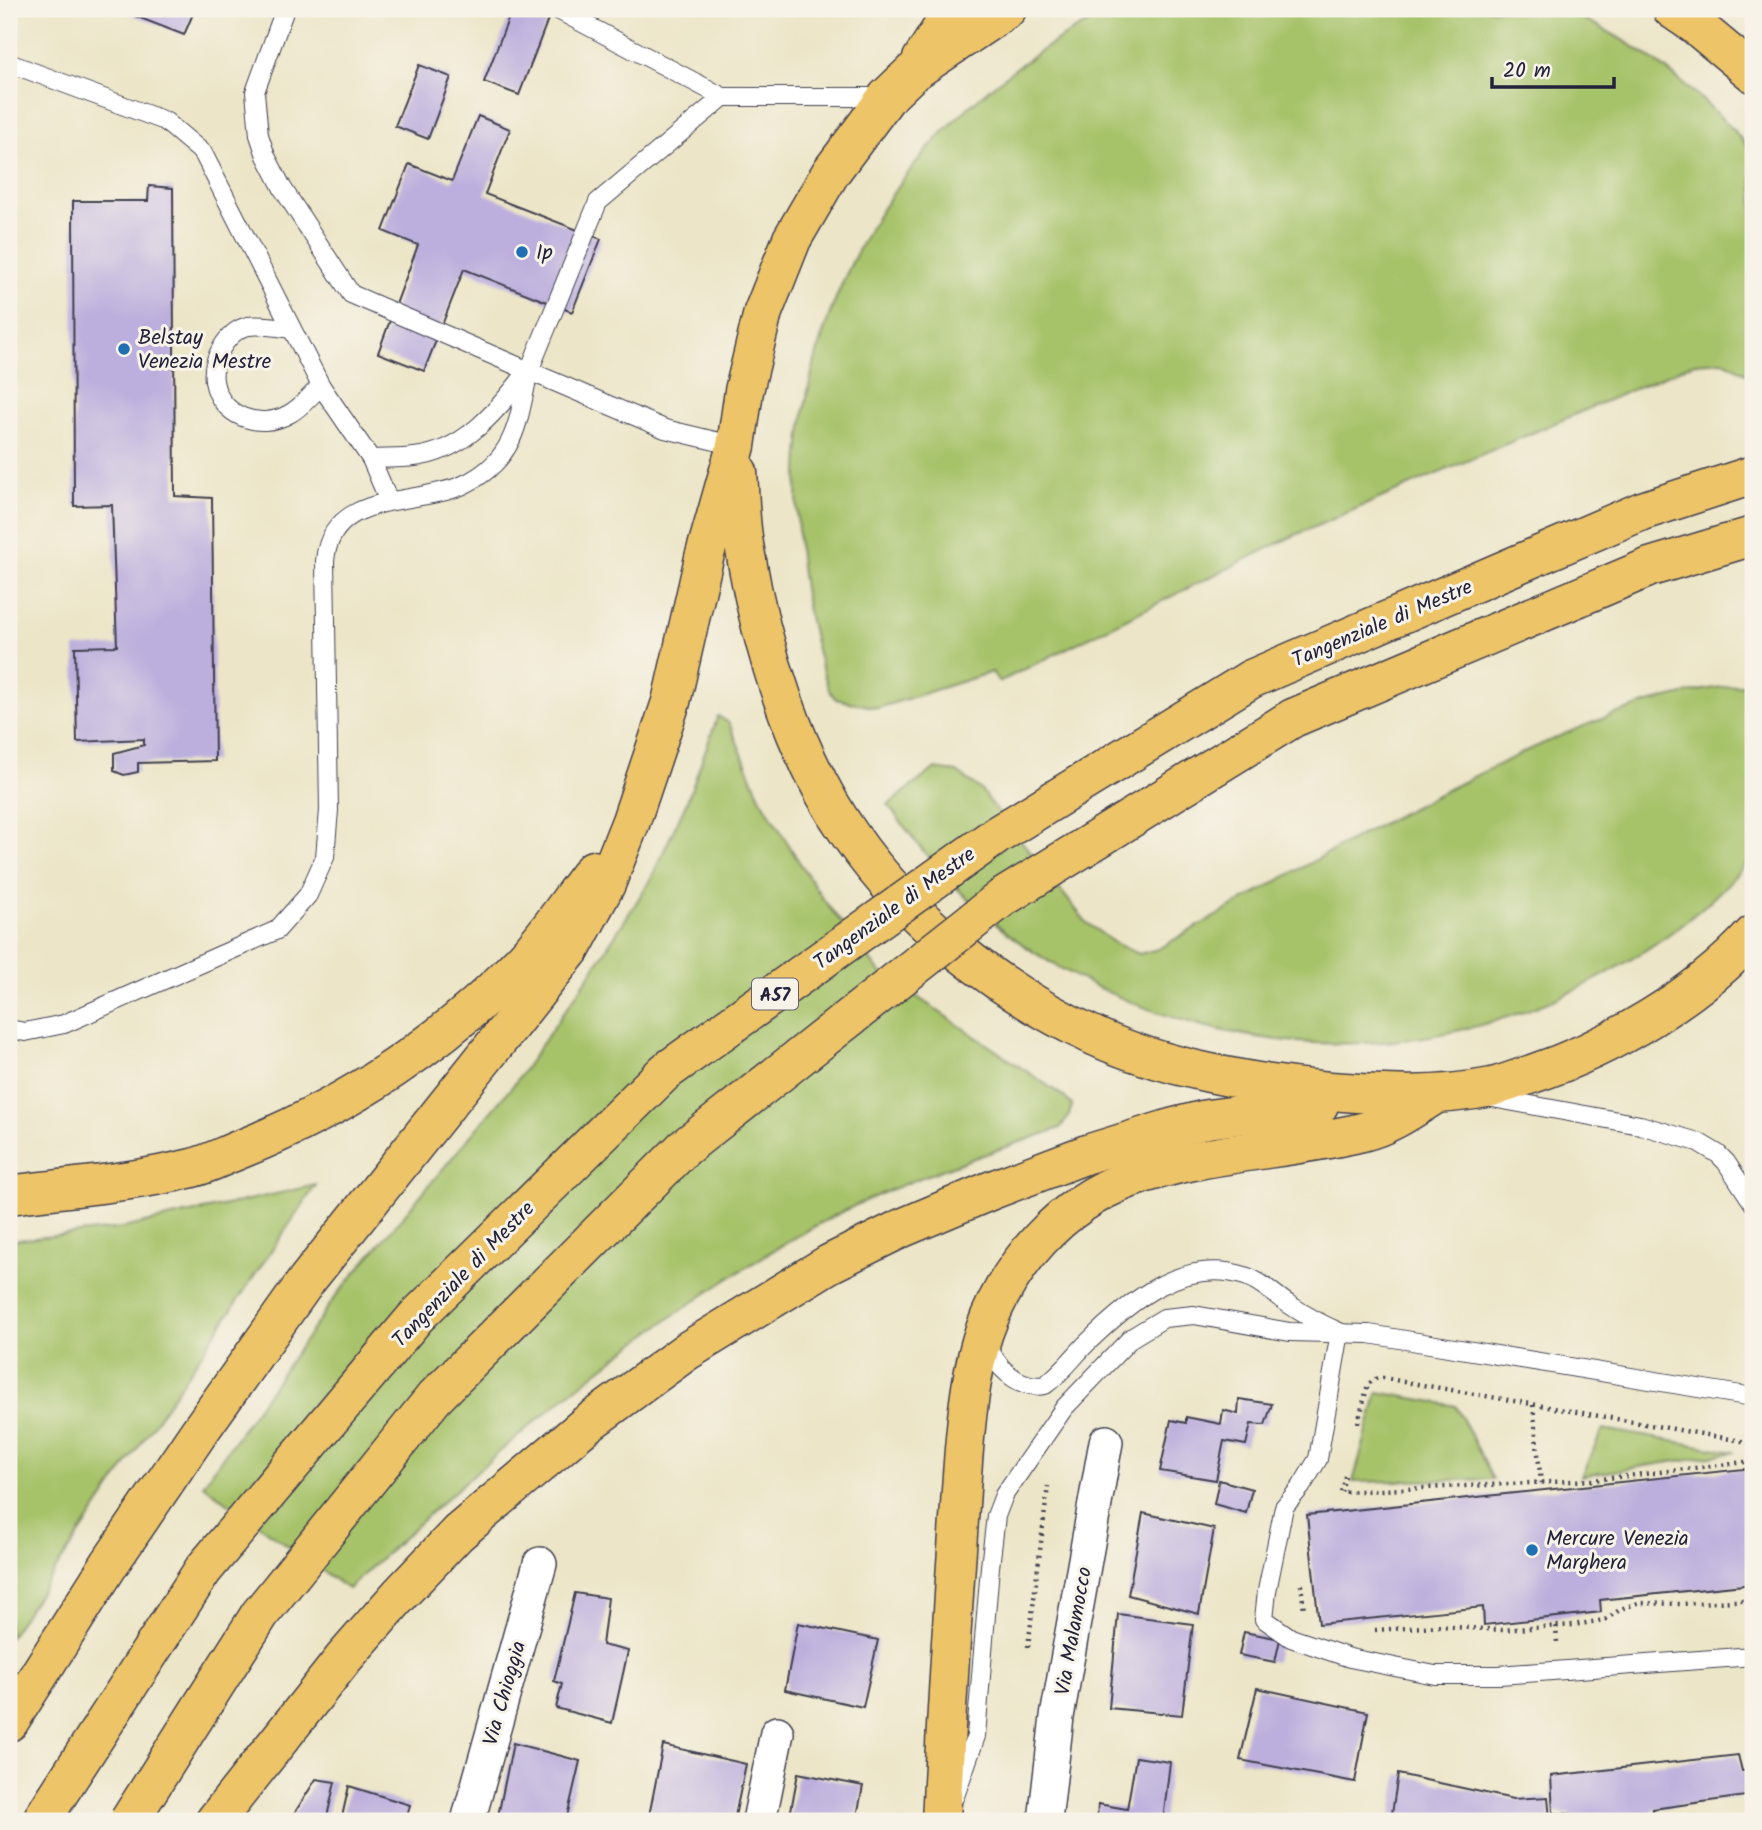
<svg xmlns="http://www.w3.org/2000/svg" width="1762" height="1830" font-family="Kalam,sans-serif">
<rect width="100%" height="100%" fill="#f7f3e8"/>
<filter id="ink" filterUnits="userSpaceOnUse"><feTurbulence type="fractalNoise" baseFrequency=".0143" numOctaves="2"/><feDisplacementMap in="SourceGraphic" scale="14" xChannelSelector="R" yChannelSelector="G"/><feConvolveMatrix kernelMatrix="1 2 1 2 8 2 1 2 1" color-interpolation-filters="sRGB"/></filter>
<filter id="wash" filterUnits="userSpaceOnUse"><feTurbulence type="fractalNoise" baseFrequency=".00686" numOctaves="4" result="noise"/><feDisplacementMap in="SourceGraphic" scale="28" xChannelSelector="R" yChannelSelector="G"/><feGaussianBlur stdDeviation="1.57" result="paint"/><feColorMatrix in="noise" values="0 0 0 0 0 0 0 0 0 0 0 0 0 0 0 0 0 1.4 0 .05"/><feComposite in="paint" operator="in"/></filter>
<g filter="url(#wash)">
<rect width="100%" height="100%" fill="#ece5c7"/>
<g fill="#a7c36a" stroke="#647252" stroke-width="2">
<path d="M1116 9H1561C1637 40 1700 91 1753 152V377L1724 361 1694 363 1293 536 999 682 992 672 878 708 836 699 829 690C736 414 851 133 1116 9Z"/>
<path d="M1753 684V855C1721 896 1677 931 1633 958 1457 1069 1245 1071 1064 970 1014 943 967 902 930 859 915 842 902 823 888 805L934 769 957 772 980 789 1086 922 1114 943 1139 954 1158 949C1260 891 1360 833 1465 781 1556 736 1650 690 1753 684Z"/>
<path d="M718 716 729 723 760 797 796 857 823 899 879 971 1063 1096 1072 1105 1068 1118 1060 1128C985 1155 909 1178 838 1214 794 1236 752 1263 711 1290 579 1377 463 1481 348 1589L203 1485 336 1296 515 1083 587 979 650 881 687 801Z"/>
<path d="M316 1185 9 1638V1241L123 1228Z"/>
<path d="M1378 1392 1456 1406 1493 1479 1353 1482Z"/>
<path d="M1603 1429 1735 1452 1581 1476Z"/>
</g>
<g id="blocks">
<g fill="#bcafdd">
<path d="M117 9H195L184 35Z"/>
<path d="M512 9H520L548 19 519 95 484 82Z"/>
<path d="M419 65 451 77 428 139 395 126Z"/>
<path d="M478 116 510 129 485 194 601 239 572 312 464 269 424 371 378 353 418 245 383 231 409 164 452 181Z"/>
<path d="M149 186 173 188 175 496 212 498 215 761 138 763V772L124 775 114 771V753L144 745V739L77 742 75 647 117 646 112 505 74 506 73 201H148Z"/>
<path d="M1239 1399 1272 1404 1265 1425 1251 1424 1246 1445 1224 1441 1216 1480 1160 1471 1171 1420 1186 1423V1417L1221 1424 1223 1410 1238 1414Z"/>
<path d="M1753 1468V1584L1600 1600 1601 1612 1484 1625 1483 1607 1319 1624 1307 1515Z"/>
<path d="M1219 1480 1252 1489 1246 1513 1214 1504Z"/>
<path d="M1143 1513 1214 1529 1199 1614 1128 1595Z"/>
<path d="M575 1593 608 1598 602 1645 628 1651 612 1723 556 1708 562 1684 554 1681Z"/>
<path d="M1118 1614 1193 1624 1182 1715 1109 1708Z"/>
<path d="M798 1623 878 1640 863 1707 785 1690Z"/>
<path d="M1244 1632 1280 1639 1275 1662 1239 1655Z"/>
<path d="M1257 1688 1368 1712 1355 1782 1240 1760Z"/>
<path d="M513 1743 580 1761 566 1821H497Z"/>
<path d="M663 1745 746 1764 734 1821H648Z"/>
<path d="M1738 1755 1742 1771 1753 1770V1795L1653 1809 1651 1821H1570V1814L1553 1813 1551 1776Z"/>
<path d="M1136 1757 1170 1762 1163 1821H1097L1098 1804 1127 1809Z"/>
<path d="M798 1773 863 1786 856 1821H789Z"/>
<path d="M1398 1774 1513 1799 1548 1797 1550 1819 1492 1821 1391 1820Z"/>
<path d="M316 1779 335 1782 326 1821H312L292 1817Z"/>
<path d="M349 1786 410 1805 406 1821H341Z"/>
</g>
</g>
</g>
<g filter="url(#ink)">
<use href="#blocks" fill-opacity="0" stroke="#403f50" stroke-width="2"/>
<g fill="none" stroke-linecap="round" stroke-linejoin="round">
<defs>
<g id="lane">
<path d="M285 9 255 92 259 135 266 156 283 189 351 294 529 371"/>
<path d="M556 9 723 97"/>
<path d="M9 63 165 121 203 153 321 386 371 459 389 501"/>
<path d="M291 329C278 327 262 324 248 326 227 331 211 359 214 381 220 416 259 431 289 414 301 408 311 395 321 386"/>
<path d="M736 446 665 429 529 371 598 202 723 97H887"/>
<path d="M371 459C385 458 400 459 414 457 463 452 496 412 524 376"/>
<path d="M9 1029 25 1032 64 1024 277 930 308 895 325 857 329 810 325 561C331 490 416 506 463 485 480 477 497 464 507 447 520 425 523 396 529 371"/>
<path d="M1487 1097 1640 1125 1698 1142 1718 1154 1726 1162 1753 1203"/>
<path d="M1340 1332 1318 1459 1301 1487 1284 1507 1267 1591 1264 1619 1291 1638 1350 1658 1435 1675H1499L1753 1656"/>
<path d="M987 1343C995 1366 1018 1390 1045 1385 1062 1373 1073 1357 1087 1343 1129 1302 1182 1256 1245 1276 1263 1282 1275 1296 1290 1305 1305 1315 1321 1324 1337 1331"/>
<path d="M955 1796 976 1736 990 1567 996 1516 1004 1495 1064 1408 1131 1338 1164 1318 1194 1315 1290 1332 1369 1334 1753 1397"/>
</g>
<g id="street">
<path d="M468 1821 540 1564"/>
<path d="M759 1821 777 1733"/>
<path d="M1045 1821 1057 1717 1106 1442"/>
</g>
<g id="highway">
<path d="M1672 9 1694 24 1753 73"/>
<path d="M922 59 954 9"/>
<path d="M738 472C740 498 740 525 745 550 761 646 794 755 850 835 911 923 998 991 1094 1036 1162 1068 1255 1084 1329 1091 1384 1095 1437 1098 1492 1087 1505 1084 1519 1078 1532 1074 1610 1048 1697 997 1753 935"/>
<path d="M9 1195C70 1187 132 1183 192 1168 209 1164 225 1155 241 1149 346 1107 447 1041 525 958 550 931 570 899 593 870"/>
<path d="M9 1722 110 1563 199 1432 307 1280 571 949 606 884 631 821 671 702 704 558 736 446 744 391 763 312 792 239 831 172 887 97 913 72 1007 9"/>
<path d="M215 1821 344 1658 401 1593 458 1533 587 1424 687 1351 829 1264 902 1228 992 1190 1087 1154 1171 1128 1207 1119 1319 1105"/>
<path d="M941 1821C946 1721 952 1620 959 1520 963 1463 966 1385 984 1332 1008 1264 1061 1204 1129 1179 1204 1151 1285 1151 1362 1132 1388 1126 1411 1110 1433 1096"/>
</g>
</defs>
<use href="#lane" stroke="#403f50" stroke-width="20"/>
<use href="#street" stroke="#403f50" stroke-width="36"/>
<use href="#highway" stroke="#403f50" stroke-width="41"/>
<g stroke="#403f50" stroke-width="4.5" stroke-dasharray="2 5" stroke-linecap="butt">
<path d="M1533 1405 1541 1483"/>
<path d="M1358 1423 1368 1384 1376 1379 1383 1378 1753 1443"/>
<path d="M1345 1476 1341 1492 1593 1480 1753 1461"/>
<path d="M1301 1584 1304 1610"/>
<path d="M1556 1626 1557 1643"/>
<path d="M1375 1630 1439 1626 1501 1630 1573 1625 1605 1620 1621 1609 1638 1603 1680 1604 1753 1600"/>
<path d="M1028 1647 1048 1486"/>
</g>
<use href="#lane" stroke="#fff" stroke-width="18"/>
<use href="#street" stroke="#fff" stroke-width="33"/>
<use href="#highway" stroke="#eec469" stroke-width="38"/>
<defs>
<g id="highway-bridge">
<path d="M41 1821 203 1570 416 1317 665 1072 997 835 1251 679 1642 511 1753 475"/>
<path d="M129 1821 260 1614 434 1398 684 1148 1002 898 1293 718 1650 567 1753 536"/>
</g>
</defs>
<use href="#highway-bridge" stroke="#403f50" stroke-width="41" stroke-linecap="butt"/>
<use href="#highway-bridge" stroke="#eec469" stroke-width="38"/>
</g>
</g>
<g fill="#1f6fb2" stroke="#f7f3e8" stroke-width="2.5">
<circle cx="522" cy="252" r="7"/>
<circle cx="124" cy="349" r="7"/>
<circle cx="1532" cy="1550" r="7"/>
</g>
<g text-anchor="middle" stroke-width="6" stroke-linejoin="round" paint-order="stroke">
<rect fill="#f7f3e8" stroke="#62616f" stroke-width="2" x="752" y="978.5" width="46" height="31" rx="5"/>
<g font-size="19" font-weight="bold" fill="#22223b">
<text x="775" y="1001">A57</text>
</g>
<g font-size="21" fill="#22223b" stroke="#f7f3e8" text-anchor="start">
<text x="536" y="259">Ip</text>
<text x="138" y="344">Belstay<tspan x="138" dy="24">Venezia Mestre</tspan></text>
<text x="1546" y="1545">Mercure Venezia<tspan x="1546" dy="24">Marghera</tspan></text>
</g>
<g font-size="21" fill="#22223b" stroke="#f7f3e8">
<text transform="translate(1382 623) rotate(-23)" y="7">Tangenziale di Mestre</text>
<text transform="translate(894 908) rotate(-36)" y="7">Tangenziale di Mestre</text>
<text transform="translate(463 1274) rotate(-46)" y="7">Tangenziale di Mestre</text>
<text transform="translate(1073 1631) rotate(-80)" y="7">Via Malamocco</text>
<text transform="translate(504 1693) rotate(-74)" y="7">Via Chioggia</text>
</g>
</g>
<rect width="1762" height="1830" fill="none" stroke="#f7f3e8" stroke-width="35"/>
<path d="M1492 77v10h122v-10" fill="none" stroke="#22223b" stroke-width="3.5"/>
<text x="1503" y="77" font-size="21" fill="#22223b" stroke="#f7f3e8" stroke-width="5" paint-order="stroke">20 m</text>
</svg>
